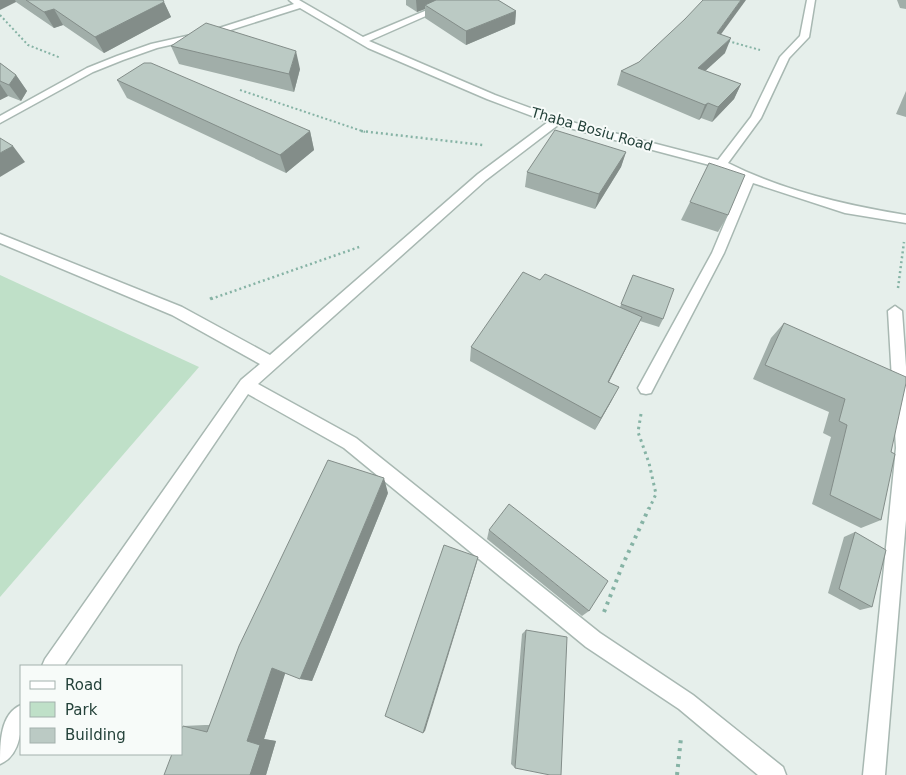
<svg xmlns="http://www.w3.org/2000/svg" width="906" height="775" font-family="'DejaVu Sans',sans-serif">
<rect width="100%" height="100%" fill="#e6efeb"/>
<path fill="#bfe0c8" d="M0 275 199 367 0 597Z"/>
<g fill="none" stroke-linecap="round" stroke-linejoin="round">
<defs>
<g id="minor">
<path d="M289 0H299L363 37 451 0H462L369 41 495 95 560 119 718 160 751 117 780 57 800 36 807 0H815L809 37 789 58 761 118 728 163C784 191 845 205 906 215V223L845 213 753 183 724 253 651 393 646 394 641 393 638 388 712 253 743 179 717 167 558 125 486 180 258 384 356 438 600 633 693 695 783 767 786 775H758L679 709 586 647 344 448 248 394 64 666H42L45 659 241 380 260 364 172 315 0 243V234L182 307 270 355 478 174 548 122 487 99 368 48 300 8 218 34 157 48 123 60 93 72 0 123V116L87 68 117 56 151 44 213 30 294 4Z"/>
<path d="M895 306 902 311 906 367V520L885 775H863L896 448 888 311Z"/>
<path d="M21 705C22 725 22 755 0 764 0 743 0 714 21 705Z"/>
</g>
</defs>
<use href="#minor" stroke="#a8b8b2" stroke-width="3"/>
<g stroke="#86b3a5" stroke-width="2" stroke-dasharray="2 2.5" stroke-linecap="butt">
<path d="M0 15 28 45 61 58"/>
<path d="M728 41 760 50"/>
<path d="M240 90 365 132"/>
</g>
<g stroke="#86b3a5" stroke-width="2.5" stroke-dasharray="2 3" stroke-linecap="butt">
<path d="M361 131 483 145"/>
<path d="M898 288 904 242"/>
<path d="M211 299 362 246"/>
</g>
<g stroke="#86b3a5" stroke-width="3" stroke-dasharray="2.5 4" stroke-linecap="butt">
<path d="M210 299 214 297"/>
<path d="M641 414 638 432 649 463 656 494 649 509"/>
</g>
<g stroke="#86b3a5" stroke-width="4" stroke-dasharray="3 5" stroke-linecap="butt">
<path d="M604 612 623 564 649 508"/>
<path d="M677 775 681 738"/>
</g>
<use href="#minor" fill="#fff" fill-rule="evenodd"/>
</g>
<g fill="#a1aea9">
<path d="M0 0H163L171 17 104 53 63 25 54 28 16 2Z"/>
<path d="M406 0H498L516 11 515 24 466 45 425 18V9L417 12 406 5Z"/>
<path d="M897 0H906V9L900 8Z"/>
<path d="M721 34 725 53 705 71 741 84 734 99 712 122 701 118 699 120 617 85 621 71 639 62Z"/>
<path d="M171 46 300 69 294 92 179 64Z"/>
<path d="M0 63 16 75 27 91 21 101 8 96 0 100Z"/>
<path d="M117 80 310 131 314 150 286 173 127 98Z"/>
<path d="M906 91V117L896 114Z"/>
<path d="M626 152 621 167 595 209 525 187 527 172Z"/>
<path d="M690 202 728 215 718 232 681 220Z"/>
<path d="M633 275 663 319 659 327 640 321 609 382 612 400 595 430 470 361 471 347 540 280 620 307Z"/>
<path d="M784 323 891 452 881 520 861 528 812 504 831 437 823 433 829 412 753 379 771 338Z"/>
<path d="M388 493 312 681 285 673 264 739 276 741 266 775 183 726 205 725H209Z"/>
<path d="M489 530 589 611 582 616 487 539Z"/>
<path d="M855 532 872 607 860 610 828 593 844 537Z"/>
<path d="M526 630 515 768 511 764 522 634Z"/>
</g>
<g fill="#838d89">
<path d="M0 0H15L16 2 0 10Z"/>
<path d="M416 0H446L425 5V9L417 12Z"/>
<path d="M741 0H746L711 48 717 33Z"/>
<path d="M164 2 171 17 104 53 95 37Z"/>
<path d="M54 9 63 25 54 28 44 12Z"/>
<path d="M516 11 515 24 466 45V31Z"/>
<path d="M731 38 725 53 692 83 698 68Z"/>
<path d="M296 51 300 69 294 92 289 74Z"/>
<path d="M16 75 27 91 21 101 9 85Z"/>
<path d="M0 84 8 96 0 100Z"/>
<path d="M741 84 734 99 712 122 718 107Z"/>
<path d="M708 103 701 118 699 120 705 105Z"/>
<path d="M310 131 314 150 286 173 280 155Z"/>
<path d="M13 146 25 162 0 177V153Z"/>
<path d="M626 152 621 167 595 209 599 194Z"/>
<path d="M642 317 635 331 602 395 608 382Z"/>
<path d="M619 387 612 400 595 430 601 418Z"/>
<path d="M384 478 388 493 312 681 300 679Z"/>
<path d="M478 557 476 565 425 731 423 733Z"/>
<path d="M272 668 286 671 264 739 276 741 266 775H250L247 741Z"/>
</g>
<g fill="#bbcac4" stroke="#838d89">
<path d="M26 0H163L164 2 95 37 54 9 44 12Z"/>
<path d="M436 0H498L516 11 466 31 425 5Z"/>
<path d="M703 0H741L717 33 731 38 698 68 741 84 718 107 708 103 705 105 621 71 639 62 685 19Z"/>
<path d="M206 23 296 51 289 74 171 46Z"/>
<path d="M0 63 16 75 9 85 0 81Z"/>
<path d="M144 63H151L310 131 280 155 117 80Z"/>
<path d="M555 130 626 152 599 194 527 172Z"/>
<path d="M0 138 13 146 0 153Z"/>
<path d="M709 163 745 175 728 215 690 202Z"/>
<path d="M523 272 540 280 545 274 642 317 608 382 619 387 601 418 471 347Z"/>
<path d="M633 275 674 289 663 319 621 304Z"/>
<path d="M784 323 906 377V383L891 452 895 454 881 520 830 495 847 425 839 421 845 399 765 365Z"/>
<path d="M328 460 384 478 300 679 272 668 247 741 260 745 250 775H164L172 754H181V730L183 726 207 732 239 646Z"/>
<path d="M509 504 608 581 589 611 489 530Z"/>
<path d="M855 532 886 550 872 607 839 589Z"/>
<path d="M444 545 478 557 423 733 385 716Z"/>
<path d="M526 630 567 637 561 775H550L515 768Z"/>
</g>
<g text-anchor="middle" stroke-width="4" stroke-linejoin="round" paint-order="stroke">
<g font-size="14" fill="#24423a" stroke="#f7fbf9">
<text transform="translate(592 129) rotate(16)" y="5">Thaba Bosiu Road</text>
</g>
</g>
<rect x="20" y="665" width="162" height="90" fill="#f7fbf9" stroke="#a3b1ad"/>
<rect x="30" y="681" width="25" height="8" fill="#ffffff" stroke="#a3b1ad"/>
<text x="65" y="690" font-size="15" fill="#24423a">Road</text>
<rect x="30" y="702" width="25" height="15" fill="#bfe0c8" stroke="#a3b1ad"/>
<text x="65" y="715" font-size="15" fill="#24423a">Park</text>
<rect x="30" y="728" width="25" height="15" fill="#bbcac4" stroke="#a3b1ad"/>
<text x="65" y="740" font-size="15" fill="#24423a">Building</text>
</svg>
